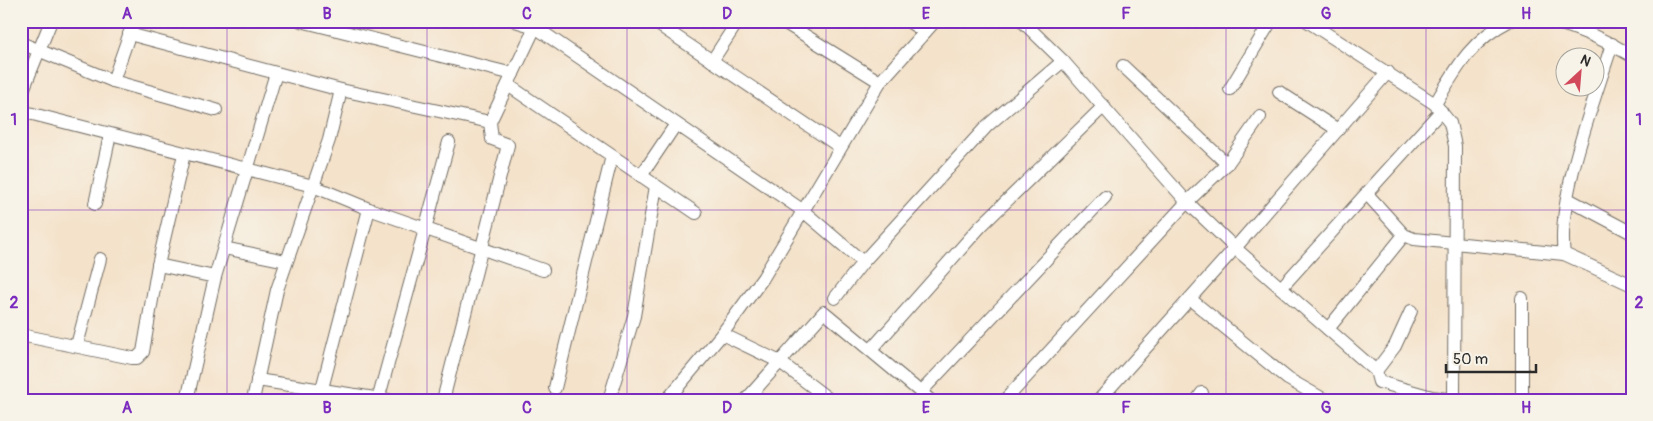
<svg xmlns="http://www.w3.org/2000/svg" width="1653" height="421" font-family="Pangolin,sans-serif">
<rect width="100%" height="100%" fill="#f7f3e8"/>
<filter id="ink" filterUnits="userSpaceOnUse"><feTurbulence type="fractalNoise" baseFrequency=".02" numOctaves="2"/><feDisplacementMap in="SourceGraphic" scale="10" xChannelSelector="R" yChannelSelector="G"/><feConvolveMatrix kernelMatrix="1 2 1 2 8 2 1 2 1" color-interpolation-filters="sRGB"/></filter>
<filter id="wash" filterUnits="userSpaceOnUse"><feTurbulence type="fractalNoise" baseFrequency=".0096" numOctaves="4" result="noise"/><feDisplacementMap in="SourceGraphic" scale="20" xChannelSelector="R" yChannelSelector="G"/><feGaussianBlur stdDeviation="1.12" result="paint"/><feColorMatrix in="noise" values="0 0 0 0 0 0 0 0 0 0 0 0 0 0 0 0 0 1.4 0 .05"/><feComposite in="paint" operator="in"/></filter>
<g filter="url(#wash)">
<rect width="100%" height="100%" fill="#f4e2ca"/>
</g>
<g filter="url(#ink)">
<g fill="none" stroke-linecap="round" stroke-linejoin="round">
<defs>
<g id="street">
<path d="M301 21 513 74"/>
<path d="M515 21 535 27 802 210 863 262"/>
<path d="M653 21 840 147"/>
<path d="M782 21 880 82"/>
<path d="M908 21 925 32"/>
<path d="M1022 21 1063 61 1187 202 1235 248 1376 371 1379 382 1432 397 1454 400"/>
<path d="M1307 21 1435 104 1450 123 1455 146 1454 400"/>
<path d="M1551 21C1581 29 1606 40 1632 56"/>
<path d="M129 34 341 90 490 122"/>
<path d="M21 43 113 81 216 110"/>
<path d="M1612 44C1595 99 1556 199 1564 254L1632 285"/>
<path d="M712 61 738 21"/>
<path d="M1123 66 1227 164"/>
<path d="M113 81 134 21"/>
<path d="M508 85 696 213"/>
<path d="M1230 89 1271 21"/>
<path d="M1279 92 1338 130"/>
<path d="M21 95 51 21"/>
<path d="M1435 104C1456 69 1471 40 1509 21"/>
<path d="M21 111 313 186 369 209 543 270"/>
<path d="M641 176 676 124"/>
<path d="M1367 194 1404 235 1414 239 1564 254"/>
<path d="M1568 199 1632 233"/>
<path d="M95 204 110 135"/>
<path d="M224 248 286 261"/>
<path d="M158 265 215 277"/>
<path d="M1281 288 1441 111"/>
<path d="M835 298 863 262 987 126 1063 61"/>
<path d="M1522 298V400"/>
<path d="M1190 299 1288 379 1325 400"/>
<path d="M1328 329 1404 235"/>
<path d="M722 334 780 362 830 400"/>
<path d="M21 335 132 358H137L143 352 158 265 184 154"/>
<path d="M77 345 100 259"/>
<path d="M871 350 980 227 1104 106"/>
<path d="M1376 371 1395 346 1411 311"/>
<path d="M257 380 388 400"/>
<path d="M555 388 612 156"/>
<path d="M921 392 1105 197"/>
<path d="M187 400 215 277 276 73"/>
<path d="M253 400 277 290 329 140 341 90"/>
<path d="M319 400 369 209"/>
<path d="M378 400 449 142"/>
<path d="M443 400 508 145 492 139 490 122 538 21"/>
<path d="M609 400 634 316 656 186"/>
<path d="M667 400 722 334 763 278 880 82 935 21"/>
<path d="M746 400 824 312 930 400"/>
<path d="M1005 400 1187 202 1227 164 1260 117"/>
<path d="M1099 400 1235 248 1388 72"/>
<path d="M1197 400 1202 393"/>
</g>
</defs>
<use href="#street" stroke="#716b63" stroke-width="14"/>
<use href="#street" stroke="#fff" stroke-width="12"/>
</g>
</g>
<path fill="none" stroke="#7b2cbf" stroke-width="1" stroke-opacity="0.55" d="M227 21V400M427 21V400M627 21V400M826 21V400M1026 21V400M1226 21V400M1426 21V400M21 210H1632"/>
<rect width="1653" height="421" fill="none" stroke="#f7f3e8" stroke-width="55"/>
<g transform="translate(1580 72) rotate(26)"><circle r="24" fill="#f7f3e8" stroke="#a5a39c"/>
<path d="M0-4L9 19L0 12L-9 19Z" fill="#d1495b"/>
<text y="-8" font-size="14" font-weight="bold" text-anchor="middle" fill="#2b2b2b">N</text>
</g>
<path d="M1446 364v8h90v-8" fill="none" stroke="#2b2b2b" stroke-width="2.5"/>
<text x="1453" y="364" font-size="15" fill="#2b2b2b" stroke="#f7f3e8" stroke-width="4" paint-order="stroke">50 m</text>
<rect x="28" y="28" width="1598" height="366" fill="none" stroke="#7b2cbf" stroke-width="2"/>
<g font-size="16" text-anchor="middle" font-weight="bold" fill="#7b2cbf">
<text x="127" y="19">A</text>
<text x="327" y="19">B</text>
<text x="527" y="19">C</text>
<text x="727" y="19">D</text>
<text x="926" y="19">E</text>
<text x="1126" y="19">F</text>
<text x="1326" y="19">G</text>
<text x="1526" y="19">H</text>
<text x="14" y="125">1</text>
<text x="1639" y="125">1</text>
<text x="14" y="308">2</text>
<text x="1639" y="308">2</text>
<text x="127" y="413">A</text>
<text x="327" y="413">B</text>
<text x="527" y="413">C</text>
<text x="727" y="413">D</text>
<text x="926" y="413">E</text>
<text x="1126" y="413">F</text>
<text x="1326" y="413">G</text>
<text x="1526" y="413">H</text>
</g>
</svg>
